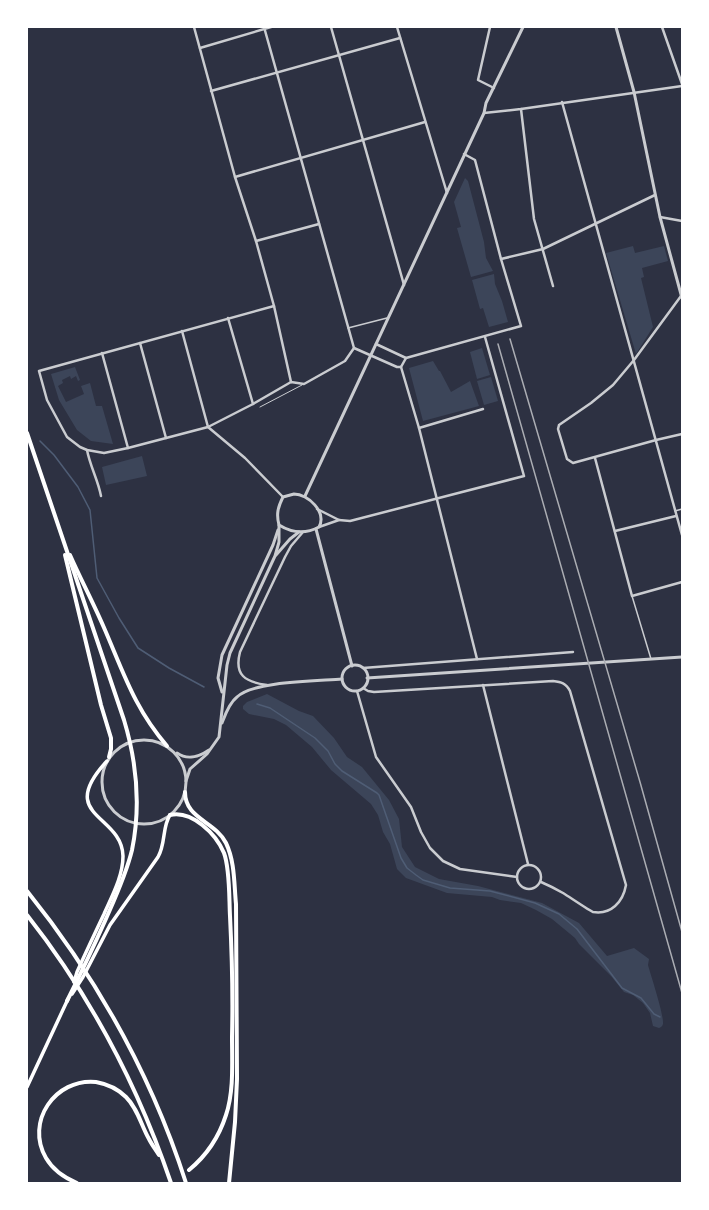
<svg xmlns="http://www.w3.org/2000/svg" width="709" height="1210" font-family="Karla,sans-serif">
<rect width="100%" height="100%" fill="#2d3142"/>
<g fill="#3c4559">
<path d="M465 178 468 181 484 242 486 258 493 271 471 277 457 228 461 227 454 202Z"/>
<path d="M633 246 635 253 664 246 668 261 642 268 644 277 641 278 653 327 636 354 606 253Z"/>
<path d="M494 274 495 284 502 301 508 322 489 327 483 308 480 309 472 280Z"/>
<path d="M482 348 490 375 477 379 470 352Z"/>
<path d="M433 361 439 371H440L451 392 470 381 479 406 423 421 409 368Z"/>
<path d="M75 367 80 380 78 381 76 376 71 379 70 376 62 380 63 383 58 386 66 402 84 394 81 386 90 383 96 406H102L113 444 91 441 77 430 59 400 51 374Z"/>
<path d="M491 377 498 401 484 405 477 381Z"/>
<path d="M142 456 147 476 106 485 102 467Z"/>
<path d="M267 694 299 711 313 716 334 738 347 757 362 767 389 800 399 819 402 847 415 867 439 879 478 886 542 903 579 923 607 956 634 948 649 959 648 965C651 976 664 1015 663 1024 662 1027 661 1027 659 1028L653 1026 650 1013 643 1003 633 995 624 992 611 976 579 944 575 938 552 919 536 910 521 903 500 900 492 897 447 893 406 878 397 869 390 844 383 832 378 815 371 804 331 770 312 747 286 725 274 719 249 714 243 709V706L247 702Z"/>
</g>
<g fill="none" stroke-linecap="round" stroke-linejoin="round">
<g stroke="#4f5d75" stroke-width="1.5">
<path d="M40 441 54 455 78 487 90 510 97 578 119 618 138 648 169 668 204 687"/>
<path d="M257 704 270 708 315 738 328 751 335 764 342 771 377 793 379 795 401 858 407 868 416 875 423 880 450 888 490 891 535 903 559 914 577 929 622 988 641 998 654 1014 660 1017"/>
</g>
<path stroke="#caccd0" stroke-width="1" d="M260 407 302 385"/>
<g stroke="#caccd0" stroke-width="1.5">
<path d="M348 328 387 318"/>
<path d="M675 511 682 509"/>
<path d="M632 596 651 659"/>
</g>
<g stroke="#caccd0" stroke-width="2.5">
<path d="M194 27 235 177 256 241 274 306 291 382"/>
<path d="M264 27 354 348 397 367H401"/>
<path d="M331 27 404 285"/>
<path d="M397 27 447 193"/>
<path d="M490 27 478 80 494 88"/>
<path d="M662 27 682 84"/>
<path d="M200 48 271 27"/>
<path d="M211 91 400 38"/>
<path d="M562 102 682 535"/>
<path d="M521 109 534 219 553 286"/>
<path d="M484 113 521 109 682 86"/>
<path d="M235 177 425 122"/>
<path d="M660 217 682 221"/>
<path d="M256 241 319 224"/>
<path d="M501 259 543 249 655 195"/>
<path d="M681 296 634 360 613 385 591 403 559 425 558 429 567 459 573 463 656 440 682 434"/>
<path d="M274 306 39 371 47 400 67 437 80 447 87 450 104 453 128 448 208 427 253 404 291 382 304 384 345 361 354 348"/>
<path d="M228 318 253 404"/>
<path d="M182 331 208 427 245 458 283 497"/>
<path d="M140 343 166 438"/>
<path d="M376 344 406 358 521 326 501 259 475 160 464 154"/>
<path d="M102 353 128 448"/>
<path d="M401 367 419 428 477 659"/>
<path d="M401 367 406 358"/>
<path d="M419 428 483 409"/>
<path d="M87 450C90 466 98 480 101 496"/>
<path d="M595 458 632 596 682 582"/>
<path d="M317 509 339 520 350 521 524 476 485 337"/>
<path d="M319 527 339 520"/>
<path d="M615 531 676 516"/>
<path d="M363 668 573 652"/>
<path d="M267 685C245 682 234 675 240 652L285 557 291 546 303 532"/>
<path d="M483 685 528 864"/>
<path d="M363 688 368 691 374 692 553 681C561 682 566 683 570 691L626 885C623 902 611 915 593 912 590 911 568 896 563 893 556 889 548 885 541 882"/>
<path d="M357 691 376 757 411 807 421 832 430 848 443 861 460 869 517 877"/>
<circle cx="529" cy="877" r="12"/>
</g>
<g stroke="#caccd0" stroke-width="3">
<path d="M616 27 634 92 660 217 682 298"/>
<path d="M294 494C308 494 327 512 319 527 306 534 292 533 279 525 276 514 278 507 283 497Z"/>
<path d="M305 496 484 113 486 103 523 27"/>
<path d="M316 529 352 666"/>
<path d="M276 555 290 539 299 532"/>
<circle cx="355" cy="678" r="13"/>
<path d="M367 678 682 657"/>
<path d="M222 692 218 678 222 655 273 545 278 530"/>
<path d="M222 723C225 715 229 703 237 697 253 681 318 681 342 679"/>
<circle cx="144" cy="782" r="42"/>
<path d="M177 753C187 760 199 757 209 750"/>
<path d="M186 781 190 769 207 754 219 737 227 665 230 653 275 556 279 542V525"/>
</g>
<g stroke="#fff" stroke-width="3.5">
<path d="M74 982 77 972C86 952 95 933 104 914 112 896 123 876 123 856 122 814 55 817 107 761"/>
<path d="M72 994 83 977 110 925 158 857C166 843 162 827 170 815"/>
<path d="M27 1087 68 999"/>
</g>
<g stroke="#fff" stroke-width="4">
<path d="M27 433 124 720C137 763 141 806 132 850 126 875 115 898 105 921 93 948 80 975 67 1001"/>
<path d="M65 555 101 705 111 738V749L109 757"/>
<path d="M70 555C81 580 94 604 105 630 124 674 135 709 167 746"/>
</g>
<g stroke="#fff" stroke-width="4">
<path d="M185 792C185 819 215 821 226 843 235 862 234 884 236 904L237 1079 235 1122 229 1183"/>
<path d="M170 815C192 810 216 834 224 853 230 869 229 898 230 916 232 956 233 997 232 1037 232 1063 234 1091 226 1115 219 1137 206 1156 189 1170"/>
<path d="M27 891C97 978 152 1077 186 1183"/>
<path d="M27 915C90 995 138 1086 171 1183"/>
<path d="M77 1183C65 1178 53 1170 46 1158 25 1122 55 1078 96 1082 107 1084 118 1089 126 1097 138 1109 141 1125 149 1139 152 1145 156 1150 159 1155"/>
</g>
<g stroke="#abadb3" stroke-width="1.5">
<path d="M510 339 640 782 682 932"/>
<path d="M498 344 682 993"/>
</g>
</g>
<rect width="709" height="1210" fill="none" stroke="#ffffff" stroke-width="56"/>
</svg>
